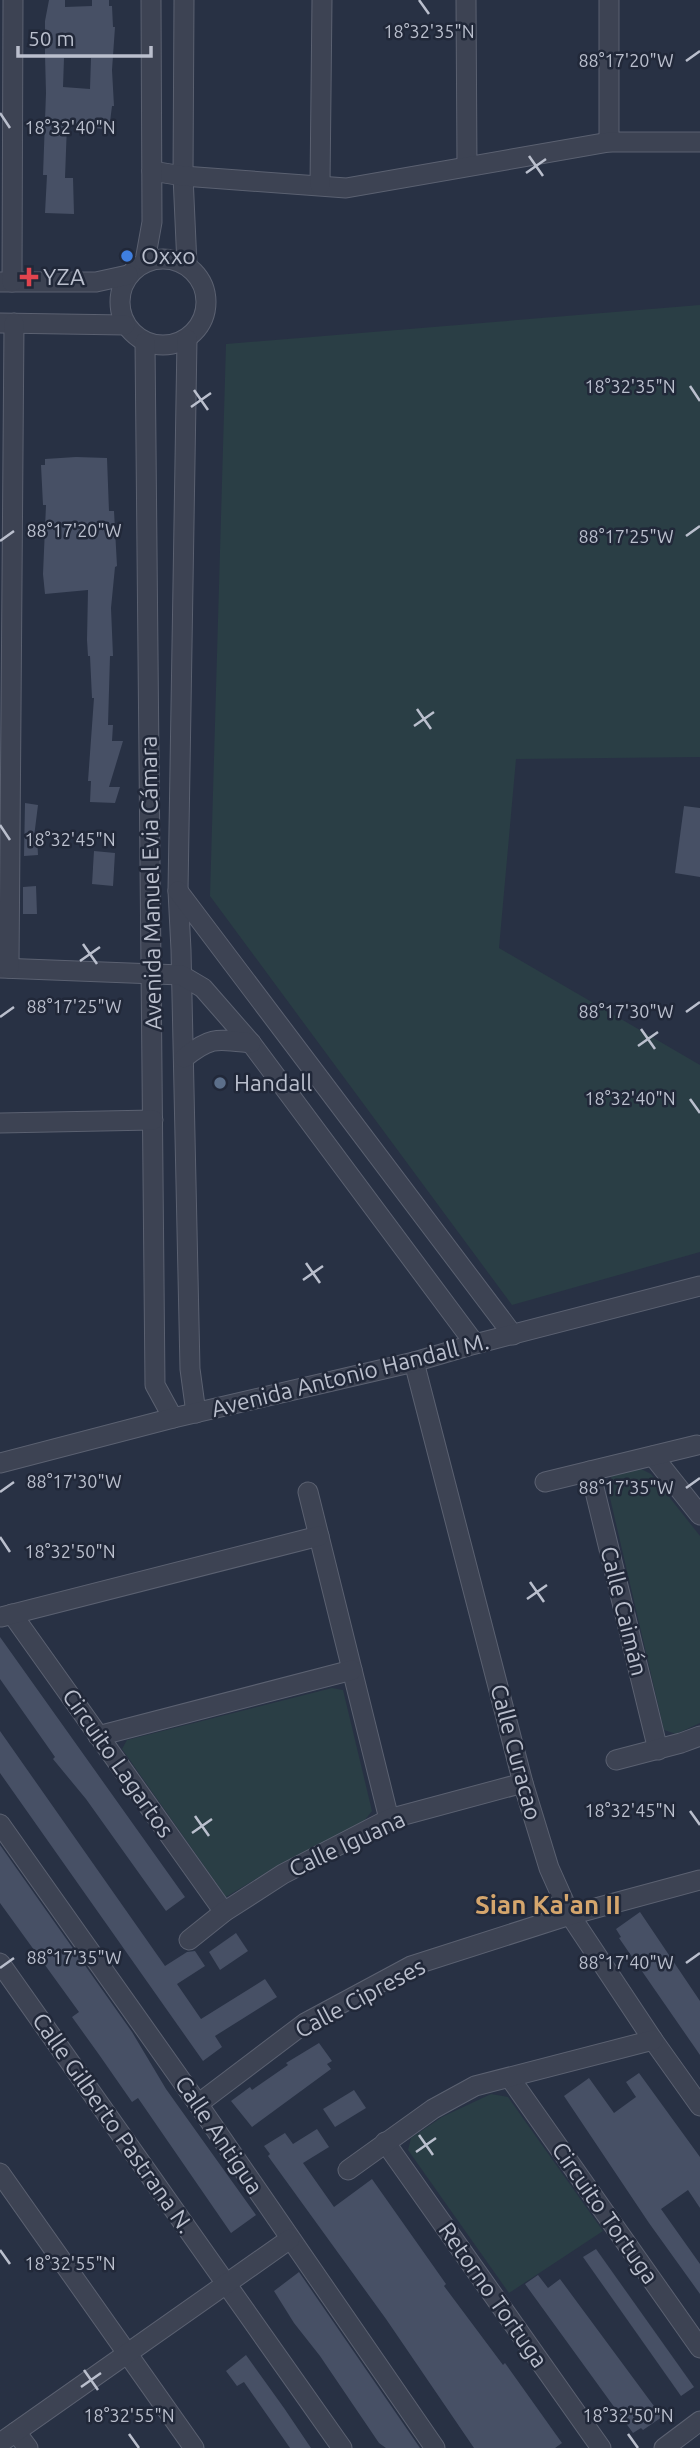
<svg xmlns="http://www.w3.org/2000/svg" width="700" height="2448" font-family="Ubuntu,sans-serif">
<rect width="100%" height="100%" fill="#283144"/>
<g fill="#2a3e45">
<path d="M700 305V757L516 759 499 948 700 1065V1252L512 1305 210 896 226 344Z"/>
<path d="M639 1468 651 1474 700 1536V1723L676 1734 664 1730 607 1485 612 1476Z"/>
<path d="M332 1688 343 1690 372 1811 364 1821 277 1866 226 1897 122 1749 127 1740Z"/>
<path d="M491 2094 508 2097 603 2231 509 2293 408 2150 411 2138 442 2117Z"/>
</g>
<g fill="#475065" fill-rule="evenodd">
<path d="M49 0H65V7L92 6V0H109V6H112L113 27H115L112 70 114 106H112L109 130 67 124 65 178H73L74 214 45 213 47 175H43L46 93 45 55V21ZM64 58H91L90 89 63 87Z"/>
<path d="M76 457 107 458 109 511H114L117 566 115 567 111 608 113 656H110L108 725H113L112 741H123L109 787H120L115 803 90 802 91 781H88L94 698H92L90 656H88L87 640 88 590 45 594 43 574 46 505H43L41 465H45V459Z"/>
<path d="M25 803 38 805 34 837H37L38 855 24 856Z"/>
<path d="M684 806 700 808V877L675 873Z"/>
<path d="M94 851 115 853 113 886 92 884Z"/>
<path d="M36 886 37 914H23V887Z"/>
<path d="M0 1637 185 1897 166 1911 86 1799 53 1759 55 1757 0 1679Z"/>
<path d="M0 1731 165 1966 187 1952 195 1951 205 1966 177 1984 201 2019 265 1979 277 1997 215 2036 222 2047 203 2061 0 1773Z"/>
<path d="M0 1845 132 2032 166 2089 256 2215 231 2233 138 2098 132 2102 100 2056 72 2017 79 2012 0 1903Z"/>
<path d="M640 1912 700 2001V2055L619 1938 621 1937 616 1929Z"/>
<path d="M236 1933 248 1951 220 1970 209 1952Z"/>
<path d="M319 2043 332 2061 327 2064 331 2069 252 2127 231 2101 250 2087 252 2090 288 2065 286 2063Z"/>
<path d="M639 2073 700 2157V2208L688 2190 661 2209 700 2264V2294L649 2223 564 2096 589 2078 614 2113 636 2097 626 2082Z"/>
<path d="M354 2090 366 2108 335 2127 323 2109Z"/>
<path d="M317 2129 329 2147 303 2163 334 2207 372 2179 446 2284 444 2286 503 2365 505 2363 562 2443 555 2448H474L386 2319 268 2156 270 2154 264 2146 285 2133 293 2144Z"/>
<path d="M596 2249 694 2387 681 2396 583 2257Z"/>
<path d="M299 2272 420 2448H386L379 2443 320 2356 294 2323 274 2291Z"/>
<path d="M538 2275 548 2288 560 2279 662 2417 643 2430 641 2428 633 2433 525 2284Z"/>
<path d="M246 2355 284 2408 311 2448H290L244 2382 237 2386 226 2371Z"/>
</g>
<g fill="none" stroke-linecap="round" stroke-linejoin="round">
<defs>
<g id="minor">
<path d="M184 0 183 176 187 265"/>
<path d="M466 0 467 166"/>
<path d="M609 0V142"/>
<path d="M152 171 183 176 346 188 609 142H700"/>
<path d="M320 185 322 0"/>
<circle cx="163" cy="302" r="43"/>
<path d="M145 261 152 222 151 0"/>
<path d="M0 282H96L128 275"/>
<path d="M12 282 13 0"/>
<path d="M0 323 125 325"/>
<path d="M187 339 178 891 181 950 190 1369 196 1413"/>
<path d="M145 342 155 1385 173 1418"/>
<path d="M178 891 513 1335"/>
<path d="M0 968 181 975 203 988 251 1043 475 1344"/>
<path d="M9 968 14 323"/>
<path d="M184 1058C211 1036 217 1039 251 1043"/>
<path d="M0 1123 153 1120"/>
<path d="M414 1362 523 1783 549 1868 570 1915 653 2040 700 2106"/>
<path d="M653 1456 700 1515"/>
<path d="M0 1463 173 1418 414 1362 475 1344 700 1286"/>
<path d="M590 1471 658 1750"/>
<path d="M545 1482 697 1445"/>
<path d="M308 1492 389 1819"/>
<path d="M12 1614 224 1912"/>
<path d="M1 1617 319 1536"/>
<path d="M98 1736 352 1670"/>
<path d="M616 1760 681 1743 700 1736"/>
<path d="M0 1824 198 2104 435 2448"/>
<path d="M189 1940 224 1912 283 1874 389 1819 523 1783"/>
<path d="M0 1963 342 2448"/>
<path d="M510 2078 700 2348"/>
<path d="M198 2104 305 2023 411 1966 570 1915 700 1880"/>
<path d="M385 2142 601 2448"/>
<path d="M348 2170 433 2109 475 2086 653 2040"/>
<path d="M0 2173 194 2448"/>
<path d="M16 2432 28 2448"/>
<path d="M0 2443 290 2239"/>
<path d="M664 2448 700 2421"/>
</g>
</defs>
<use href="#minor" stroke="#5b6171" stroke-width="21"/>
<use href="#minor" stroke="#3d4353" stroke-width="19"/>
</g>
<path fill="none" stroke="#babfcd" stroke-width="2.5" d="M419 0 429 14M686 61 700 51M0 113 10 128M529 156 543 176M526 173 546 159M690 386 700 401M194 390 208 410M191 407 211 393M686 536 700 526M0 541 14 531M417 709 431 729M414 726 434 712M0 825 10 840M83 944 97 964M80 961 100 947M686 1012 700 1002M0 1017 14 1007M641 1029 655 1049M638 1046 658 1032M690 1099 700 1113M306 1263 320 1283M303 1280 323 1266M686 1488 700 1478M0 1492 14 1482M0 1537 10 1552M530 1582 544 1602M527 1599 547 1585M690 1811 700 1825M195 1816 209 1836M192 1833 212 1819M686 1963 700 1953M0 1968 14 1958M419 2135 433 2155M416 2152 436 2138M0 2250 10 2264M84 2370 98 2390M81 2387 101 2373M129 2434 139 2448M628 2434 638 2448"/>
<circle fill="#3f7fe0" stroke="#212839" stroke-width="2.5" cx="127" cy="256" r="7"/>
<path fill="#e0444e" stroke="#212839" stroke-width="2.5" d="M25.5 266.5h7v7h7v7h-7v7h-7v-7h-7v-7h7z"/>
<circle fill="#5c6f8a" stroke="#212839" stroke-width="2.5" cx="220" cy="1083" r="7"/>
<g text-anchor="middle" stroke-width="5" stroke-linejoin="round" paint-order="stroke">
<g font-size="23" fill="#babfcd" stroke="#212839" text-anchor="start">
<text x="141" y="264">Oxxo</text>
<text x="43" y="285">YZA</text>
<text x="234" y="1091">Handall</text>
</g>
<g font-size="23" fill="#babfcd" stroke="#212839">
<text transform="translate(151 883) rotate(-91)" y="8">Avenida Manuel Evia Cámara</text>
<text transform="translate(350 1375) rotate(-14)" y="8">Avenida Antonio Handall M.</text>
<text transform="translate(624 1611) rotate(76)" y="8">Calle Caimán</text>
<text transform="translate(516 1752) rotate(75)" y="8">Calle Curacao</text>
<text transform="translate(118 1763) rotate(55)" y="8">Circuito Lagartos</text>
<text transform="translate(347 1844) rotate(-25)" y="8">Calle Iguana</text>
<text transform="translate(360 1998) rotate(-28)" y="8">Calle Cipreses</text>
<text transform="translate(113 2123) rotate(55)" y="8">Calle Gilberto Pastrana N.</text>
<text transform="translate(219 2135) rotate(56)" y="8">Calle Antigua</text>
<text transform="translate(605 2213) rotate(55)" y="8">Circuito Tortuga</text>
<text transform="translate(493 2295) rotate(55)" y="8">Retorno Tortuga</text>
</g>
<g font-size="26" font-weight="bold" fill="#d5a66d" stroke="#212839">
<text x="548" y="1914">Sian Ka'an II</text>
</g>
</g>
<g font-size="18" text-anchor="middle" fill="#babfcd" stroke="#212839" stroke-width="5" stroke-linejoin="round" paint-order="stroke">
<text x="429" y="38">18°32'35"N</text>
<text x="626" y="67">88°17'20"W</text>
<text x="70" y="134">18°32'40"N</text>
<text x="630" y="393">18°32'35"N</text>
<text x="74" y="537">88°17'20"W</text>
<text x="626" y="543">88°17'25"W</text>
<text x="70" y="846">18°32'45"N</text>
<text x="74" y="1013">88°17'25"W</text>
<text x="626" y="1018">88°17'30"W</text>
<text x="630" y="1105">18°32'40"N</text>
<text x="74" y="1488">88°17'30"W</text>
<text x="626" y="1494">88°17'35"W</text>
<text x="70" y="1558">18°32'50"N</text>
<text x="630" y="1817">18°32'45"N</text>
<text x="74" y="1964">88°17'35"W</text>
<text x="626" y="1969">88°17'40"W</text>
<text x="70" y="2270">18°32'55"N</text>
<text x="129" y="2422">18°32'55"N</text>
<text x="628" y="2422">18°32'50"N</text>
</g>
<path d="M18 46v10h133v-10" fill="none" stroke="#babfcd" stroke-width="3.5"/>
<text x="28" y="46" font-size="21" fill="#babfcd" stroke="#212839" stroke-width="5" paint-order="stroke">50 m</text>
</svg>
